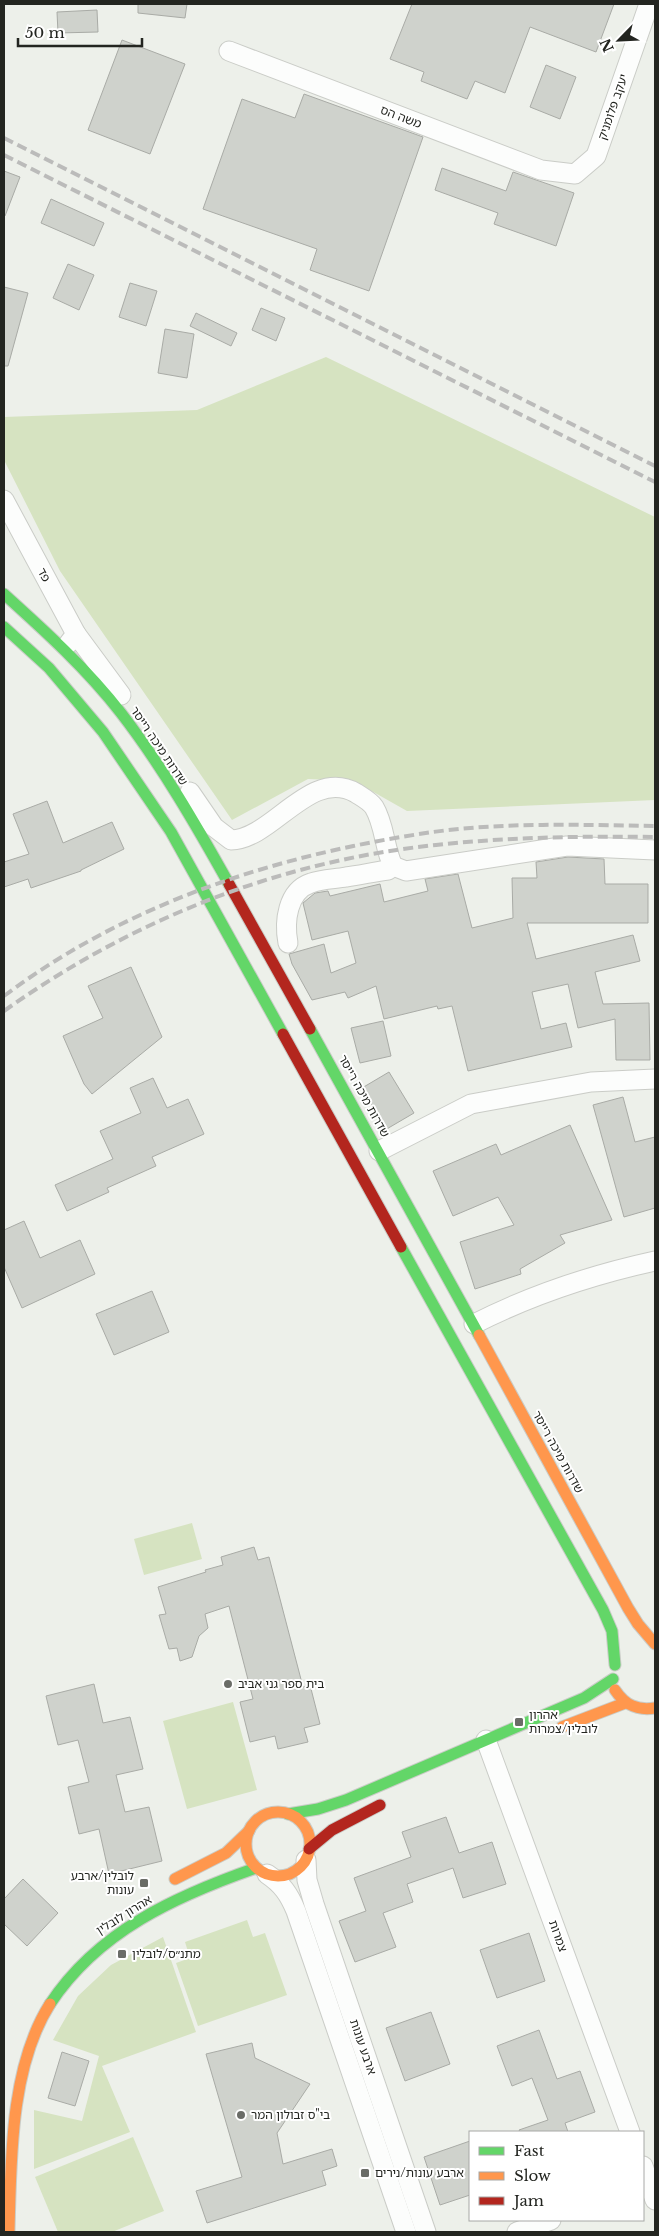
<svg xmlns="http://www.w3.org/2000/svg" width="659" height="2236" font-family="'Libre Baskerville','Noto Sans Hebrew',serif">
<rect width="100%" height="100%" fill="#edf0ea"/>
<g fill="#d6e3c1">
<path d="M326 357 655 517V800L407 811 354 781 308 779 232 820 60 571 4 460V417L197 410Z"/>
<path d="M192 1523 202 1559 144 1575 134 1539Z"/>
<path d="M233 1702 257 1790 187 1809 163 1721Z"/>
<path d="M247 1920 253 1937 265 1933 287 1995 198 2026 176 1963 190 1958 185 1942Z"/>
<path d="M163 1937 196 2032 102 2066 130 2132 34 2169V2110L82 2121 99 2056 53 2040 78 1996 111 1965Z"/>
<path d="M133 2137 164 2211 112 2232H58L35 2177Z"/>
</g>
<g fill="#cfd2cc" stroke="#a9aba6">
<path d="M138 4H187L185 18 138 13Z"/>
<path d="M412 4H614L596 52 530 27 505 93 475 81 467 99 421 81 424 72 390 59Z"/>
<path d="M97 10 98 32 58 33 57 12Z"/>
<path d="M122 40 185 64 150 154 88 130Z"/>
<path d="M546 65 576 77 560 119 530 107Z"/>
<path d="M304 94 423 137 369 291 310 270 317 249 203 209 242 99 295 118Z"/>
<path d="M442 168 506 191 513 172 574 193 556 246 494 224 498 213 435 190Z"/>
<path d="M4 171 20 177 5 216H4Z"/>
<path d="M51 199 104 223 94 246 41 223Z"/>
<path d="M68 264 94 275 79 310 53 298Z"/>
<path d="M130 283 157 291 146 326 119 317Z"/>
<path d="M4 287 28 293 8 366H4Z"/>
<path d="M261 308 285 318 276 341 252 330Z"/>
<path d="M196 313 237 333 231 346 190 326Z"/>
<path d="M165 329 194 334 187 378 158 373Z"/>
<path d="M47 801 63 843 112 822 124 849 81 870V871L31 888 28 879 4 887V862L29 854 13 814Z"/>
<path d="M568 857 604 859 605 884H648V923H527L536 959 633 935 640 961 595 972 603 1004 649 1003 650 1060H616L615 1019 578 1028 568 984 532 992 541 1029 566 1023 572 1047 468 1071 452 1006 438 1009 437 1006 384 1019 376 986 348 998 345 992 312 1000 292 964 289 954 324 944 331 973 356 963 348 931 312 940 303 903 315 893 328 891 330 896 380 884 384 902 428 891 425 879 458 874 472 928 513 918 512 878H537L536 862Z"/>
<path d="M131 967 162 1037 92 1094 84 1084 63 1036 103 1018 88 986Z"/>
<path d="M383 1021 391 1056 360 1063 351 1028Z"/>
<path d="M389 1072 414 1113 385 1130 362 1088Z"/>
<path d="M153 1078 167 1108 188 1099 204 1134 152 1157 156 1166 107 1188 109 1192 67 1211 55 1185 113 1159 100 1131 141 1113 130 1088Z"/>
<path d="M623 1097 635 1142 655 1137V1208L624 1217 593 1105Z"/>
<path d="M570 1125 612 1220 560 1235 565 1243 520 1269 521 1274 475 1289 460 1242 514 1225 498 1197 453 1216 433 1171 496 1144 501 1155Z"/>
<path d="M24 1221 40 1258 80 1240 95 1274 22 1308 4 1267V1230Z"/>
<path d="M152 1291 169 1332 114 1355 96 1314Z"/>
<path d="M254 1547 258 1560 269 1557 303 1687 310 1685 320 1724 304 1728 308 1742 278 1749 275 1736 250 1742 240 1702 253 1699 229 1606 205 1614 208 1628 199 1636 192 1657 180 1661 177 1648 169 1649 159 1615 166 1614 158 1587 206 1572 205 1570 223 1565 221 1557Z"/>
<path d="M94 1684 103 1723 130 1717 143 1769 116 1775 125 1812 149 1807 162 1861 109 1874 99 1829 79 1834 68 1787 89 1782 78 1740 58 1745 46 1696Z"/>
<path d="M446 1817 459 1853 492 1842 506 1884 463 1898 453 1868 407 1884 413 1902 383 1913 396 1947 355 1962 339 1921 366 1911 354 1878 411 1857 402 1832Z"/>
<path d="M23 1879 58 1913 27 1946 4 1924V1899Z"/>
<path d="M529 1933 545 1981 497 1998 480 1950Z"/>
<path d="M431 2012 450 2064 405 2081 386 2028Z"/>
<path d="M539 2030 557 2079 580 2071 595 2112 565 2123 568 2132H520L519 2130 548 2120 532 2078 512 2086 497 2046Z"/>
<path d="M252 2043 255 2058 310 2084 277 2133 283 2164 332 2149 337 2166 322 2171 326 2185 207 2223 196 2191 242 2177 206 2054Z"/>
<path d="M62 2052 89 2061 75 2106 48 2098Z"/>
<path d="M470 2141V2195L440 2205 424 2157Z"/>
</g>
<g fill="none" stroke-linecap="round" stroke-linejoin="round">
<defs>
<g id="street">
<path d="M229 51 541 170 575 174 596 156 649 4"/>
<path d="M4 500 76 634 69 643"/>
<path d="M76 634 121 695"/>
<path d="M190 792 214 827 231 840C273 839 310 767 356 793 362 797 370 801 374 807 385 825 384 848 393 866L406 871 567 846 655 850"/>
<path d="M288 943C284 922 287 891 311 883 322 879 335 879 346 877 360 875 374 872 388 870L393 866"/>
<path d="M379 1151 471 1104 591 1082 655 1079"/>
<path d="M474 1324C533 1294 591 1275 655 1261"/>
<path d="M486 1740 630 2132"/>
<path d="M306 1860 307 1880 314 1904 426 2232"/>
<path d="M267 1874C282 1884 289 1894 296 1911L406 2232"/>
<path d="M643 2166 655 2200"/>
<path d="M517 2232 551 2220"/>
</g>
<g id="fast">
<path d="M4 594C45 631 87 669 121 713 162 766 196 825 229 884"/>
<path d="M4 627 49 668 103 732 171 832 283 1034"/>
<path d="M310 1029 479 1335"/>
<path d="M401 1247 603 1610 612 1631 615 1665"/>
<path d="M288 1814 318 1809 346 1800 584 1698 613 1679"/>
<path d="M50 2004C98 1931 176 1896 256 1868"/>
</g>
<g id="slow">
<path d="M479 1335 628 1608 638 1624 655 1644"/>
<path d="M615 1690C625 1705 637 1711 655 1708"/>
<path d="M562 1727 625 1703"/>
<circle cx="278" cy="1844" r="32"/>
<path d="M175 1879 226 1853 249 1831"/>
<path d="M9 2232C11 2159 10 2067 50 2004"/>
</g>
<g id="jam">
<path d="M229 884 310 1029"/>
<path d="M283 1034 401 1247"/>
<path d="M309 1849 332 1830 380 1805"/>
</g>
</defs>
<use href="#street" stroke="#caccc7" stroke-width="21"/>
<use href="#fast" stroke="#caccc7" stroke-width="13"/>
<use href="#slow" stroke="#caccc7" stroke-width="13"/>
<use href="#jam" stroke="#caccc7" stroke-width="13"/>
<use href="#street" stroke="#fcfdfc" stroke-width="19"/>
<use href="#fast" stroke="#63d668" stroke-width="11"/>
<use href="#slow" stroke="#ff974d" stroke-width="11"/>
<use href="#jam" stroke="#b3261e" stroke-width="11"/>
<g stroke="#bbbbba" stroke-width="4" stroke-dasharray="10 5" stroke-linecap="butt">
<path d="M4 138 655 466"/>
<path d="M4 155 655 482"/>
<path d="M4 996C129 902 280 854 433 832 505 822 583 825 655 826"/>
<path d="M4 1011C132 920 279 861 436 845 509 837 582 836 655 837"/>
</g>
</g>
<g fill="#6a6c67" stroke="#fff" stroke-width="2">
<circle cx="228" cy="1684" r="5"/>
<rect x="514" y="1717" width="10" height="10" rx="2.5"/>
<rect x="139" y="1878" width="10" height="10" rx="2.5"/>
<rect x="117" y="1949" width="10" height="10" rx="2.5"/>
<circle cx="241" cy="2115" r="5"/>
<rect x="360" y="2168" width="10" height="10" rx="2.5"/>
</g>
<g text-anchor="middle" stroke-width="4" stroke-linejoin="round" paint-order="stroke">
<g font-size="12" fill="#232520" stroke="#fff">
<text transform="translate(613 107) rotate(-71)" y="4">יעקב פלומניק</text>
<text transform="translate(401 117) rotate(21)" y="4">משה הס</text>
<text transform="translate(44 575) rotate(62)" y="4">פד</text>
<text transform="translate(159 746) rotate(56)" y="4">שדרות מיכה רייסר</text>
<text transform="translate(364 1096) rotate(61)" y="4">שדרות מיכה רייסר</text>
<text transform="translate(558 1452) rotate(61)" y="4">שדרות מיכה רייסר</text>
<text transform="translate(124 1915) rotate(-32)" y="4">אהרון לובלין</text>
<text transform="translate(558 1936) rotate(70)" y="4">צמרות</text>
<text transform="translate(363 2047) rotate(71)" y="4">ארבע עונות</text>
</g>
<g font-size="12" fill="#232520" stroke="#fff" text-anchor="start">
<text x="238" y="1688">בית ספר גני אביב</text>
<text x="529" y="1719">אהרון<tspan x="529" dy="14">לובלין/צמרות</tspan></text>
<text x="134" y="1880" text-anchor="end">לובלין/ארבע<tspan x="134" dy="14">עונות</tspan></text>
<text x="132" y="1958">מתנ״ס/לובלין</text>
<text x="251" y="2119">בי"ס זבולון המר</text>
<text x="375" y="2177">ארבע עונות/נירים</text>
</g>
</g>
<rect width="659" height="2236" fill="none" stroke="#232520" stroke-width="10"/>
<rect x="469" y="2131" width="175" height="90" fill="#ffffff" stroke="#a7a8a6"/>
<rect x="479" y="2147" width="25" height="8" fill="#63d668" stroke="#a7a8a6"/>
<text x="514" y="2156" font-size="15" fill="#232520">Fast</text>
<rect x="479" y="2172" width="25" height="8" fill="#ff974d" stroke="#a7a8a6"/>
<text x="514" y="2181" font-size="15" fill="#232520">Slow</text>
<rect x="479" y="2197" width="25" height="8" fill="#b3261e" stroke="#a7a8a6"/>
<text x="514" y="2206" font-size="15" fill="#232520">Jam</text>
<g transform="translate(619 40) rotate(246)" stroke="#ffffff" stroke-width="4" paint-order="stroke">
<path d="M0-4L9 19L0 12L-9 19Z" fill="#232520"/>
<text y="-8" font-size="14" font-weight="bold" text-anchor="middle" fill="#232520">N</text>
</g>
<path d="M18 38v8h124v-8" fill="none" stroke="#232520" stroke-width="2.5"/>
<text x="25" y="38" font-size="15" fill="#232520" stroke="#ffffff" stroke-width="4" paint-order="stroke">50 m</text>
</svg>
